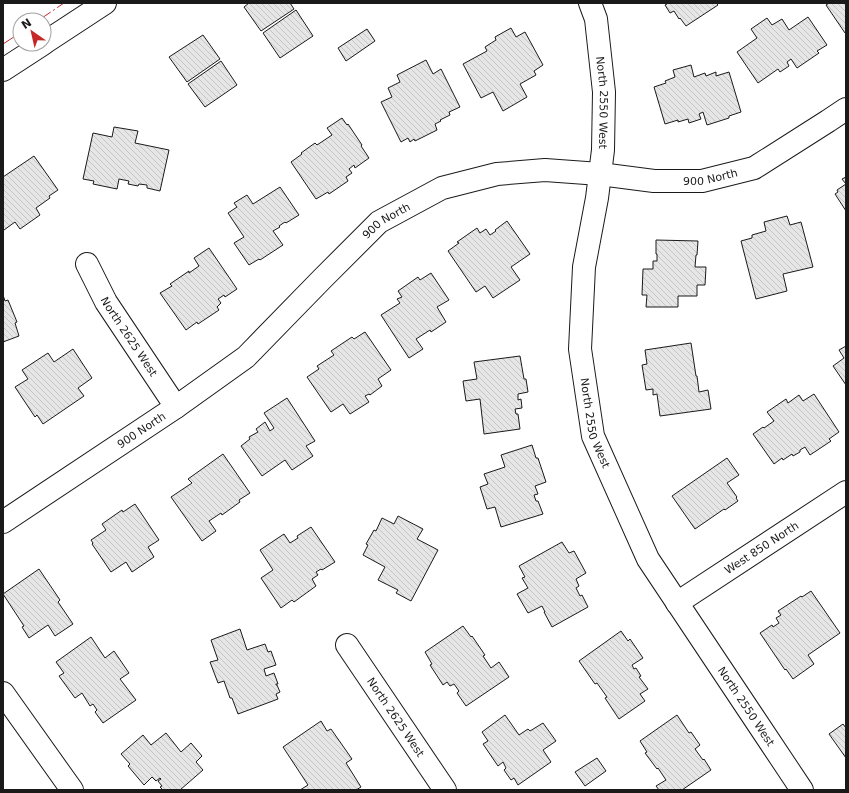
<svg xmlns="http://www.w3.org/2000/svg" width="849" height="793" font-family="'DejaVu Sans',sans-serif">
<defs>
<pattern id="building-back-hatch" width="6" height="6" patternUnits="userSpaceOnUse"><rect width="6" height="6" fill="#e6e6e6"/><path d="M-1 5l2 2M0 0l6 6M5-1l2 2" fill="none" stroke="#c5c5c5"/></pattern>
</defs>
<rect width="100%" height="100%" fill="#fff"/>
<g fill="url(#building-back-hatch)" stroke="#1a1a1a">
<path d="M249 3H290L294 9 261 31 244 7Z"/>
<path d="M666 3H716L718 5 686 26 680 18 679 19 674 11 670 13 665 5 667 4Z"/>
<path d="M829 3H846V33H845L826 5Z"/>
<path d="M296 10 313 36 280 58 263 33Z"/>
<path d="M808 17 827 45 817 51 819 53 797 68 791 59 787 62 789 66 780 72 778 69 758 83 737 52 757 38 751 29 767 18 772 25 782 19 789 30Z"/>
<path d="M511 28 516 37 525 32 543 65 534 71 536 75 520 84 527 97 503 111 493 92 481 98 463 64 487 51 485 47 496 40 495 37Z"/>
<path d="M367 29 375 41 346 61 338 48Z"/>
<path d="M203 35 220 59 187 82 169 57Z"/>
<path d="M426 60 433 74 441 69 460 107 449 112 450 115 440 120 441 121 435 124 437 130 415 141 414 139 410 142 408 138 401 142 381 102 392 97 388 88 400 82 397 75Z"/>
<path d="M221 61 237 85 205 107 188 84Z"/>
<path d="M691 65 694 77 705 73 706 76 716 72V76L729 72 741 112 729 116V118L707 125 703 112 699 114 701 119 689 123 688 119 678 122V120L665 124 654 87 666 83 665 81 675 77 673 70Z"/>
<path d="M342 118 347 125 348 124 362 145 361 146 369 158 355 168 354 165 349 169 352 173 346 177 348 181 329 194 328 192 316 199 291 162 302 154 301 153 315 143 317 145 332 135 327 128Z"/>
<path d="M114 127 138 131 135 143 169 150 160 191 147 188V185L139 184 138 186 128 184 129 181 119 179 117 189 93 184 94 181 83 179 93 133 112 137Z"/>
<path d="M34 156 58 190 49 196 50 198 36 208 40 215 20 229 15 222 4 230 3 229V177Z"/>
<path d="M846 177V211L835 194 838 192 837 190 846 184 842 179Z"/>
<path d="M280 187 299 215 286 223 285 222 279 226 280 227 273 231 283 245 260 260 259 259 249 265 234 243 244 237 228 213 237 207 234 203 247 195 253 204Z"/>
<path d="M787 216 790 225 801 222 813 267 783 274 787 291 756 299 741 241 752 238V235L766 231 764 222Z"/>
<path d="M507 221 530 254 511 267 520 280 493 298 485 286 476 292 448 251 459 243 457 242 477 228 480 233 486 229 490 235 496 231 495 230Z"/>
<path d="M656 240 698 241 697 255H696L695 267H706L705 285H697V296H678V307H646L647 295H642L643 269H653V261H657V254H656Z"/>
<path d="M209 248 237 289 225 297 224 295 218 299 221 303 217 307 219 310 198 324 197 322 186 330 160 293 172 286 170 284 189 271V273L199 266 194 258Z"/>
<path d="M431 273 449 300 437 307 446 322 431 332 430 330 416 339 423 349 409 358 381 315 400 303 397 299 402 297 398 291 418 277 420 280Z"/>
<path d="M3 295 5 301 8 300 17 322 15 323 19 336 3 342Z"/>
<path d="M365 332 391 370 378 379 382 386 370 395 369 394 365 396 369 402 350 414 343 404 331 412 307 377 319 369 317 366 334 355 331 351 352 337 354 339Z"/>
<path d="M691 343 696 376H697L699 392 708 390 711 409 660 416 657 394 653 395V389L646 390 642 365 647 364 645 350Z"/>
<path d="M846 346V385L833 366 844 358 839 350Z"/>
<path d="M73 349 92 378 78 388 84 396 43 424 37 415 35 417 15 387 28 379 22 370 48 353 54 362Z"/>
<path d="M520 356 524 379H526L528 392 518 394V400L521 399 522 408 515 409 516 414H518L520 429 484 434 480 399 466 401 463 381 477 379 474 362Z"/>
<path d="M814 394 839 432 829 439 831 441 810 455 805 447 800 450V452L793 456 792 454 783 460 782 458 774 464 753 434 763 427 764 428 774 421 767 412 786 399 788 403 799 395 803 401Z"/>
<path d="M287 398 315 441 306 446 313 456 292 470 285 460 262 476 241 446 250 439 249 437 258 432 256 429 265 422 270 431 274 428 264 413Z"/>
<path d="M532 445 536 458H538L546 482 535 486 538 494 534 495 536 501H538L543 514 501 527 495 507 487 509 480 487 488 484 484 474 505 467 501 455Z"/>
<path d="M223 454 250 493 239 500 240 502 222 515 221 513 209 521 216 531 202 541 171 497 192 483 188 479Z"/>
<path d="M727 458 739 475 727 483 737 497 736 498 738 501 725 510 724 509 695 529 672 496Z"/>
<path d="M135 504 159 540 148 547 154 557 132 572 126 562 111 572 92 544 93 543 91 540 106 530 102 524 122 510 123 512Z"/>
<path d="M398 516 423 529 417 539 438 550 411 601 396 593 398 590 378 580 385 567 363 555 368 545 366 544 374 530 376 531 382 518 394 524Z"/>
<path d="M311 527 335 562 322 570 321 569 316 572 318 575 312 579 316 586 294 602 292 600 281 608 261 578 273 570 260 550 284 534 290 543 298 538 297 536Z"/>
<path d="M562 542 569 553 574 551 586 573 576 579 579 586 576 588 580 596 582 595 588 607 552 627 544 612H545L542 606 528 613 517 594 528 588 522 578 525 577 519 566Z"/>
<path d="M39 569 60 600 58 602 73 624 55 636 48 625 29 638 22 627 24 626 3 594Z"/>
<path d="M811 591 840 633 808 655 814 664 793 679 786 669 785 670 760 633 772 625 773 627 779 623 776 618 781 615 778 611 801 596 802 597Z"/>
<path d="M463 626 471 637 472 636 485 655 483 656 491 668 499 662 509 677 466 706 457 693 459 691 454 684 450 686 447 682 443 685 430 665 432 664 425 652Z"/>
<path d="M240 629 247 650 265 644 268 652 271 651 276 665 264 669 266 676 274 673 278 684H276V685H277L280 692 276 694 278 699 238 714 232 698H230L224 681 218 683 210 662 218 660 211 640Z"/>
<path d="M621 631 628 641 630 639 643 658 632 665 634 669 636 668 641 676 639 677 648 689 640 694 645 701 619 719 605 698 607 697 597 683 595 684 579 661Z"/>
<path d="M91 637 105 658 114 651 129 673 120 679 136 700 103 723 95 712 97 710 93 704 90 706 82 693 75 698 59 676 64 673 56 662Z"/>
<path d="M505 715 519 735 528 729 530 731 543 723 556 741 543 750 551 762 518 785 514 778 511 780 504 770 506 768 503 762 498 766 483 744 488 741 482 732Z"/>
<path d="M677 715 689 733 691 732 700 745 695 749 703 760 704 759 711 770 682 790H659L656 786 666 780 658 768 657 769 645 753 647 752 640 741Z"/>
<path d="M321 721 327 731 331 729 352 759 346 763 361 787 356 790H300L308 785 283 747Z"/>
<path d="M843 724 846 728V758L829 734Z"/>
<path d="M166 733 181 752 191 743 202 756 196 762 203 770 180 790H163L160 787 162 786 158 781 161 779 160 778 156 781 152 777 144 785 128 766 130 764 121 754 143 735 151 745Z"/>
<path d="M597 758 606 771 585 786 575 772Z"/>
</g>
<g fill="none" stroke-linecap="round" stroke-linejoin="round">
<defs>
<g id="minor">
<path id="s1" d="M590 3 596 19 604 92 603 150 597 198 584 267 580 349 593 436 648 559 802 790"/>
<path id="s2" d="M87 264 106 302 176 407"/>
<path id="s3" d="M3 522 176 407 246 357 322 279 379 222 442 188 497 174 545 170 600 174 654 181H702L754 168 828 121 846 109"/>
<path id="s4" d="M677 603 846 492"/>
<path id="s5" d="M347 645 445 790"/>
<path d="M3 693 72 790"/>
</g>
<g id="major">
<path d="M44 43 105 3"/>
<path d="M3 70 43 44"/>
</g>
</defs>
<use href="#minor" stroke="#1a1a1a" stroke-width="24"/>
<use href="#major" stroke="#1a1a1a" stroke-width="24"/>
<use href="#minor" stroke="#fff" stroke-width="22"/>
<use href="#major" stroke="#fff" stroke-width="22"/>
<g stroke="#c62828" stroke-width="1" stroke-dasharray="14 3 2 3" stroke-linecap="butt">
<path d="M39 20 64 3"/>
<path d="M3 44 20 33"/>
</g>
</g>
<g text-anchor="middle" stroke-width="3" stroke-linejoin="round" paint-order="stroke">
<g font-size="11" fill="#1a1a1a" stroke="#fff">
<text dy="4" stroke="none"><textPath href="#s1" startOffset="101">North 2550 West</textPath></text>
<text dy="4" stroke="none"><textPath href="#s3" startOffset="826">900 North</textPath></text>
<text dy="4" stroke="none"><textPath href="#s3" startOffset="490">900 North</textPath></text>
<text dy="4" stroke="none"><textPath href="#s2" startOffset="84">North 2625 West</textPath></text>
<text dy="4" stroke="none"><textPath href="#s1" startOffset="425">North 2550 West</textPath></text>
<text dy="4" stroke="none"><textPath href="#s3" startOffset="166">900 North</textPath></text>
<text dy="4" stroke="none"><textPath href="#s4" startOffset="101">West 850 North</textPath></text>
<text dy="4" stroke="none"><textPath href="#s1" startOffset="749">North 2550 West</textPath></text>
<text dy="4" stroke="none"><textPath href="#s5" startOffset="87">North 2625 West</textPath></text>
</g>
</g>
<rect width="849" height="793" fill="none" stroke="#1a1a1a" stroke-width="8"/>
<g transform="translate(32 32) rotate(326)"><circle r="19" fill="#ffffff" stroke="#a3a3a3"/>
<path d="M0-3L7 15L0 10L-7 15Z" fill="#c62828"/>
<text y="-6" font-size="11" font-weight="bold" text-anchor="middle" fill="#1a1a1a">N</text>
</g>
</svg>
